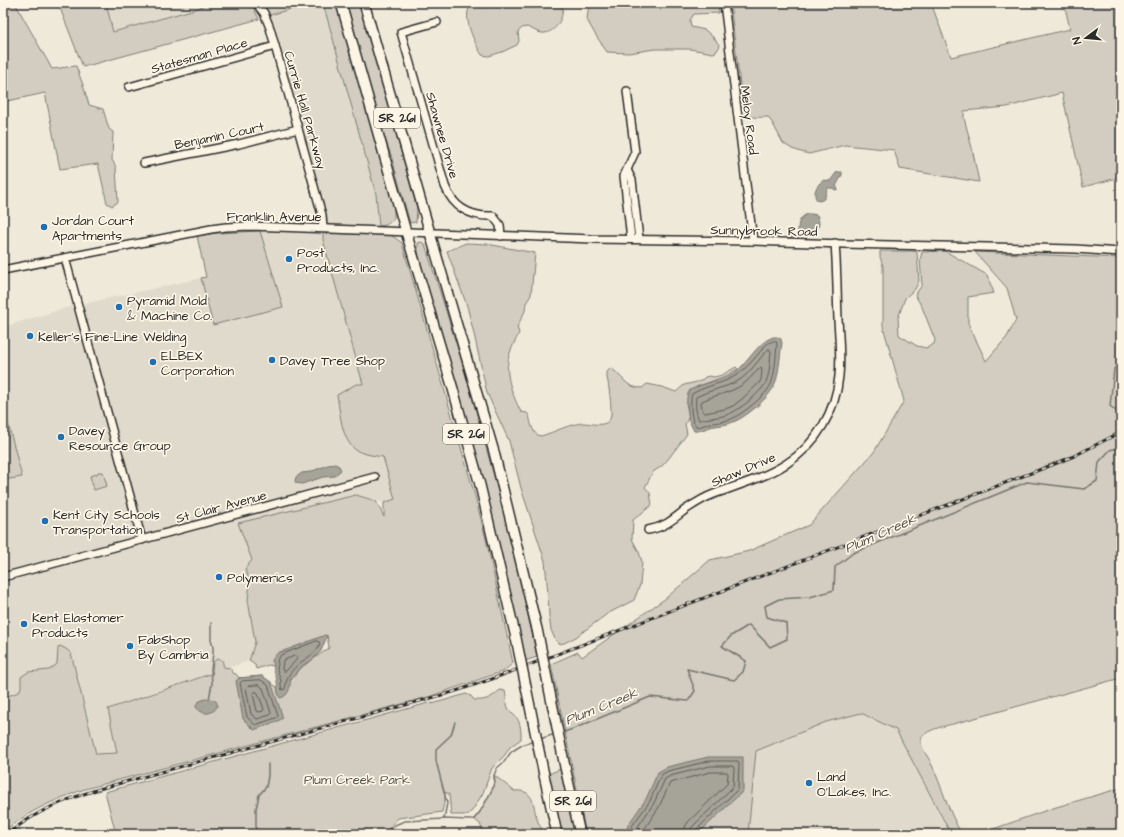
<svg xmlns="http://www.w3.org/2000/svg" width="1124" height="837" font-family="'Architects Daughter',sans-serif">
<rect width="100%" height="100%" fill="#efe9da"/>
<filter id="ink" filterUnits="userSpaceOnUse"><feTurbulence type="fractalNoise" baseFrequency=".025" numOctaves="2"/><feDisplacementMap in="SourceGraphic" scale="8" xChannelSelector="R" yChannelSelector="G"/><feConvolveMatrix kernelMatrix="1 2 1 2 8 2 1 2 1" color-interpolation-filters="sRGB"/></filter>
<g filter="url(#ink)">
<g fill="#e0dacc">
<path d="M66 3H206L199 8 113 32 106 3 69 7Z"/>
<path d="M312 3H323L376 194 379 231 382 238 338 295 395 499 384 503 356 495 252 560 245 569 250 582 248 600 255 642 249 661 169 687 108 709 117 753 96 754 71 653 66 649 58 648 57 664 49 670 28 672 20 692 5 697 3 691V480L22 476 3 404V327L69 307 206 277 196 232 211 229 323 228 266 16Z"/>
<path d="M861 713 896 730 950 834H748L756 751 826 722Z"/>
</g>
<g fill="#d2cdc0" stroke="#7e7c76">
<path d="M3 3H15L52 69 76 66 83 85 89 105 103 109 109 129 113 132 112 160 116 167 118 202 112 206 107 203 98 164 60 169 45 93 3 102Z"/>
<path d="M58 3H66L70 7 106 3 113 32 199 8 206 3H251L259 19 83 67Z"/>
<path d="M260 3H312L270 15Z"/>
<path d="M323 3H336L394 206V219L386 225 379 226 376 194Z"/>
<path d="M345 3H359L417 208 416 222 410 223 391 155 379 123Z"/>
<path d="M491 3H562C565 14 558 31 545 33 539 34 533 29 527 27L522 28 518 32 519 41 517 45 502 52 489 56 482 55C475 43 461 17 471 5L487 7Z"/>
<path d="M589 3H718L719 13 694 14 690 20 691 27 705 30 714 38 720 46 716 52 713 53 690 49H655L629 53 607 52 595 34 587 20Z"/>
<path d="M730 3H931L951 57 1070 29 1064 3H1121V177L1083 187 1062 93 1007 107 964 111V118L972 148 979 182 900 169 894 150 845 145 809 154 801 152 792 149 783 143 773 124 768 117C757 117 749 120 743 109Z"/>
<path d="M260 231 283 307 213 325 201 278 206 277 197 236 217 233Z"/>
<path d="M323 233 391 235 402 243 475 496 486 539 513 663 504 671 428 697 85 789C65 796 45 804 27 815 19 820 11 826 3 831V691L5 697 19 692 21 687V677L28 672 49 670 57 664 58 648 60 646 66 649 71 653 96 754 117 753 108 709 213 673 212 671 213 662 217 659C224 658 222 663 224 667L230 668 233 673 236 674 239 678 262 676 282 691 302 667 329 648 327 635 303 646 279 652 272 661 274 664 273 666 269 665 256 669 255 665 249 661 255 642 248 600 250 582 245 569 252 560 238 523 356 495 376 501 384 517V503L395 499 383 457C376 456 362 454 356 450 341 440 340 411 337 395L356 384H363L323 240Z"/>
<path d="M421 242 425 244 466 375 513 545 537 657 525 661 420 264 418 251V243Z"/>
<path d="M466 243 487 244 535 253 531 295 526 303 525 311 517 327 519 333C516 340 511 348 509 356 504 375 513 396 521 412L527 413 529 415C531 423 532 435 541 436 555 432 569 424 583 423 591 423 605 428 610 419 613 414 609 389 608 382L607 378V372L611 368C623 377 626 388 642 388L647 384 662 387 676 392 684 385 701 381 705 377 710 376 714 377 722 375 736 367 738 369 726 376 696 387 686 404 689 417 685 424 687 434 669 458 662 466 653 472 645 487 650 493 652 505 633 520 632 539 639 552 642 562 640 585 634 600 607 614 576 637 564 643 559 644 555 639 551 630 549 616 548 594 545 561 521 488 509 441 487 393 474 334 467 306 447 251Z"/>
<path d="M880 251H913L917 252 919 281 915 289 905 298 898 318 899 335 917 346 926 348 934 344 935 340 922 307 915 295 922 285 920 260 922 252 945 251 987 275 994 293 968 297V323L986 361 1007 337 1016 320 1007 288 975 252 1121 258V678L953 724C945 726 923 730 921 740 920 748 928 756 931 763 942 786 948 812 962 834H951L896 730 861 713 826 722 756 751 748 834H586L551 664 578 652 582 657 666 598 710 560 749 551 809 525 874 452 904 401 883 326V266L880 257Z"/>
<path d="M3 404 22 477 3 480Z"/>
<path d="M98 472H103L107 486 94 490 90 476 97 474Z"/>
<path d="M500 690 505 691C506 696 506 700 507 704 508 710 512 713 516 717 521 723 521 731 521 739L510 747 504 756 492 768 483 793 472 811 467 815H451L449 794 445 792V798L442 812 398 818 384 834H116L105 792 432 702V704L466 694 471 696 474 700C486 701 491 698 500 690Z"/>
<path d="M560 769 575 834H562L549 774Z"/>
<path d="M494 775 514 791C533 789 533 802 536 816 538 823 541 828 545 834H484L480 824 474 819C484 807 495 790 494 775Z"/>
<path d="M1121 788V834H979L1053 808Z"/>
</g>
<g fill="#a6a399" stroke="#75736d">
<path d="M839 172H842V175L836 186 838 189 836 190 832 188H828C824 194 828 200 818 201 811 194 817 184 824 180L830 181 836 173Z"/>
<path d="M807 214H811L817 215C824 231 811 235 798 231 798 223 799 218 807 214Z"/>
<path d="M773 337H777L781 339 782 343C780 354 779 377 774 386 769 398 745 418 733 422 727 425 721 425 715 426 708 427 700 432 694 431L688 419C690 409 683 400 690 390 703 383 721 381 734 373 749 363 756 343 773 337Z"/>
<path d="M335 464 339 466 341 470 334 476 323 477 302 484 296 483 295 481 296 477 302 473 310 472 328 465Z"/>
<path d="M325 635 327 636 321 651 311 661 303 665 290 680C291 687 288 697 280 698 276 690 278 687 277 681 276 674 272 671 274 664L272 661C274 655 278 652 284 651Z"/>
<path d="M262 676 271 682 283 718 278 721 254 730 243 719 236 681 239 678Z"/>
<path d="M205 699C231 697 210 725 196 707 196 701 201 701 205 699Z"/>
<path d="M708 757H743V791L698 834H626L628 825 646 799 658 772 667 767Z"/>
</g>
<g fill="none" stroke-linecap="round" stroke-linejoin="round">
<g stroke="#5c5b57" stroke-width="1">
<path d="M773 341H776L777 344C776 355 775 375 771 384 767 395 740 416 729 420 718 423 708 423 698 427L696 426C695 424 694 423 693 421 691 416 690 399 692 394 703 387 716 385 727 380 743 374 754 359 764 347L767 344Z"/>
<path d="M769 349 771 351C770 360 770 373 766 382 763 391 738 411 729 414 720 418 710 417 701 420H699C696 414 695 404 696 397 709 390 725 388 738 381 751 373 758 359 769 349Z"/>
<path d="M761 368 762 371 761 380 759 383 742 399 733 406 725 409 705 413 703 412 701 403 702 401C715 395 730 393 742 385 749 381 755 371 761 368Z"/>
<path d="M317 641 319 642 320 643C317 653 308 657 300 663 296 666 290 672 288 677 286 680 286 685 285 689L282 690 281 686V681L277 669 278 664 277 660 281 655Z"/>
<path d="M295 656 297 657V659L286 671H283L282 669 283 661Z"/>
<path d="M261 680 268 685 278 716 276 718 255 725 247 717 240 683 242 681Z"/>
<path d="M259 685 263 688 271 713 270 715 257 719 251 714 246 688 248 686Z"/>
<path d="M254 692H257L258 693 264 709 263 711 259 712 257 711 253 694Z"/>
<path d="M630 834 632 826 650 801 661 775 668 771 709 761H738L739 763 738 789 696 830 695 834"/>
<path d="M635 834 637 828 654 803 665 779 670 776 710 766H733L734 768 733 787 693 826 691 829 690 834"/>
<path d="M642 834 643 831 659 807 670 783 710 772H727L728 774 727 784 688 822 685 827 684 834"/>
</g>
<g stroke="#75736d" stroke-width="1.5">
<path d="M1121 362 1114 369 1110 406 1121 415"/>
<path d="M209 699 212 684 211 669 213 654V647L211 640V623"/>
<path d="M561 733 573 729 650 697 688 701 695 691 687 669 734 680 743 672 746 661 722 646 731 636 749 625 770 647 787 639 786 623 767 617 765 606 779 599 810 597 834 590 835 567 853 553 1027 482 1084 489 1097 481 1099 462 1110 450 1121 447"/>
<path d="M540 739 555 734"/>
<path d="M444 819 447 803 436 761V749L451 735 455 722"/>
<path d="M256 834V809L259 795 266 787 268 776V764"/>
<path d="M382 834 397 824 405 821 444 819 469 820 474 819 480 812 493 788 495 781 494 775 497 768 504 762 511 752 522 745 534 741"/>
</g>
<defs>
<g id="minor">
<path d="M256 3 264 13 270 28 322 215 323 228"/>
<path d="M724 3 753 241"/>
<path d="M437 22 401 32 445 186C453 207 470 217 493 216L500 225 501 236"/>
<path d="M129 87 275 46"/>
<path d="M627 91 635 152 624 176 631 239"/>
<path d="M144 163 239 144 298 129"/>
<path d="M627 170 632 180 639 239"/>
<path d="M65 258 142 540"/>
<path d="M3 270 211 229 226 227 251 226 592 239 753 241 844 244 1075 249 1121 252"/>
<path d="M648 530C665 527 672 520 685 510 694 504 703 498 714 494 738 485 764 478 786 464 816 445 836 411 839 376 841 357 839 338 838 319 837 294 837 268 835 243"/>
<path d="M3 577 375 477"/>
</g>
<g id="major">
<path d="M341 3 406 232 453 389 480 485 516 638"/>
<path d="M364 3 430 233 494 452 537 629"/>
<path d="M565 767 580 834"/>
<path d="M544 775 557 834"/>
</g>
</defs>
<use href="#minor" stroke="#2b2b2b" stroke-width="10"/>
<use href="#major" stroke="#2b2b2b" stroke-width="12"/>
<use href="#minor" stroke="#fcf5e5" stroke-width="7"/>
<use href="#major" stroke="#fcf5e5" stroke-width="9"/>
<defs>
<path id="rail" d="M8 834C35 811 67 799 99 789L453 692 492 679 1052 465 1074 456 1121 432"/>
</defs>
<use href="#rail" stroke="#2b2b2b" stroke-width="3"/>
<use href="#rail" stroke="#fcf5e5" stroke-width="1.5" stroke-dasharray="4.5" stroke-linecap="butt"/>
<defs>
<g id="major-bridge">
<path d="M537 629 565 767"/>
<path d="M516 638 544 775"/>
</g>
</defs>
<use href="#major-bridge" stroke="#2b2b2b" stroke-width="12" stroke-linecap="butt"/>
<use href="#major-bridge" stroke="#fcf5e5" stroke-width="9"/>
</g>
</g>
<g fill="#1f6fb2" stroke="#fcf5e5" stroke-width="1.5">
<circle cx="44" cy="227" r="4"/>
<circle cx="289" cy="259" r="4"/>
<circle cx="119" cy="307" r="4"/>
<circle cx="30" cy="336" r="4"/>
<circle cx="272" cy="360" r="4"/>
<circle cx="153" cy="362" r="4"/>
<circle cx="61" cy="437" r="4"/>
<circle cx="45" cy="521" r="4"/>
<circle cx="219" cy="577" r="4"/>
<circle cx="24" cy="624" r="4"/>
<circle cx="130" cy="646" r="4"/>
<circle cx="809" cy="783" r="4"/>
</g>
<g text-anchor="middle" stroke-width="3.5" stroke-linejoin="round" paint-order="stroke">
<g fill="#fcf5e5" stroke="#6a6863" stroke-width="1">
<rect x="374" y="108" width="46" height="20" rx="3"/>
<rect x="443" y="424" width="46" height="20" rx="3"/>
<rect x="550" y="791" width="46" height="20" rx="3"/>
</g>
<g font-size="12" font-weight="bold" fill="#2b2b2b">
<text x="397" y="122">SR 261</text>
<text x="466" y="438">SR 261</text>
<text x="573" y="805">SR 261</text>
</g>
<g font-size="13" fill="#2b2b2b" stroke="#fcf5e5">
<text transform="translate(199 55) rotate(-16)" y="5">Statesman Place</text>
<text transform="translate(306 110) rotate(74)" y="5">Currie Hall Parkway</text>
<text transform="translate(750 120) rotate(83)" y="5">Meloy Road</text>
<text transform="translate(219 135) rotate(-12)" y="5">Benjamin Court</text>
<text transform="translate(443 135) rotate(74)" y="5">Shawnee Drive</text>
<text x="274" y="221">Franklin Avenue</text>
<text transform="translate(764 230) rotate(1)" y="5">Sunnybrook Road</text>
<text transform="translate(743 469) rotate(-23)" y="5">Shaw Drive</text>
<text transform="translate(221 506) rotate(-15)" y="5">St Clair Avenue</text>
</g>
<g font-size="13" fill="#2b2b2b" stroke="#fcf5e5" text-anchor="start">
<text x="52" y="225">Jordan Court<tspan x="52" dy="15">Apartments</tspan></text>
<text x="297" y="257">Post<tspan x="297" dy="15">Products, Inc.</tspan></text>
<text x="127" y="305">Pyramid Mold<tspan x="127" dy="15">&amp; Machine Co.</tspan></text>
<text x="38" y="341">Keller’s Fine-Line Welding</text>
<text x="161" y="360">ELBEX<tspan x="161" dy="15">Corporation</tspan></text>
<text x="280" y="365">Davey Tree Shop</text>
<text x="69" y="435">Davey<tspan x="69" dy="15">Resource Group</tspan></text>
<text x="53" y="519">Kent City Schools<tspan x="53" dy="15">Transportation</tspan></text>
<text x="227" y="582">Polymerics</text>
<text x="32" y="622">Kent Elastomer<tspan x="32" dy="15">Products</tspan></text>
<text x="138" y="644">FabShop<tspan x="138" dy="15">By Cambria</tspan></text>
<text x="817" y="781">Land<tspan x="817" dy="15">O'Lakes, Inc.</tspan></text>
</g>
<g font-size="13" fill="#555450" stroke="#fcf5e5">
<text x="357" y="784">Plum Creek Park</text>
</g>
<g font-size="14" font-style="italic" fill="#565552" stroke="#fcf5e5">
<text transform="translate(880 533) rotate(-24)" y="5">Plum Creek</text>
<text transform="translate(601 706) rotate(-22)" y="5">Plum Creek</text>
</g>
</g>
<rect width="1124" height="837" fill="none" stroke="#fcf5e5" stroke-width="16"/>
<rect x="8" y="8" width="1108" height="821" fill="none" stroke="#2b2b2b" stroke-width="1.5" filter="url(#ink)"/>
<g transform="translate(1086 38) rotate(254)" stroke="#fcf5e5" stroke-width="3" paint-order="stroke">
<path d="M0-3L7 15L0 10L-7 15Z" fill="#2b2b2b"/>
<text y="-6" font-size="11" font-weight="bold" text-anchor="middle" fill="#2b2b2b">N</text>
</g>
</svg>
